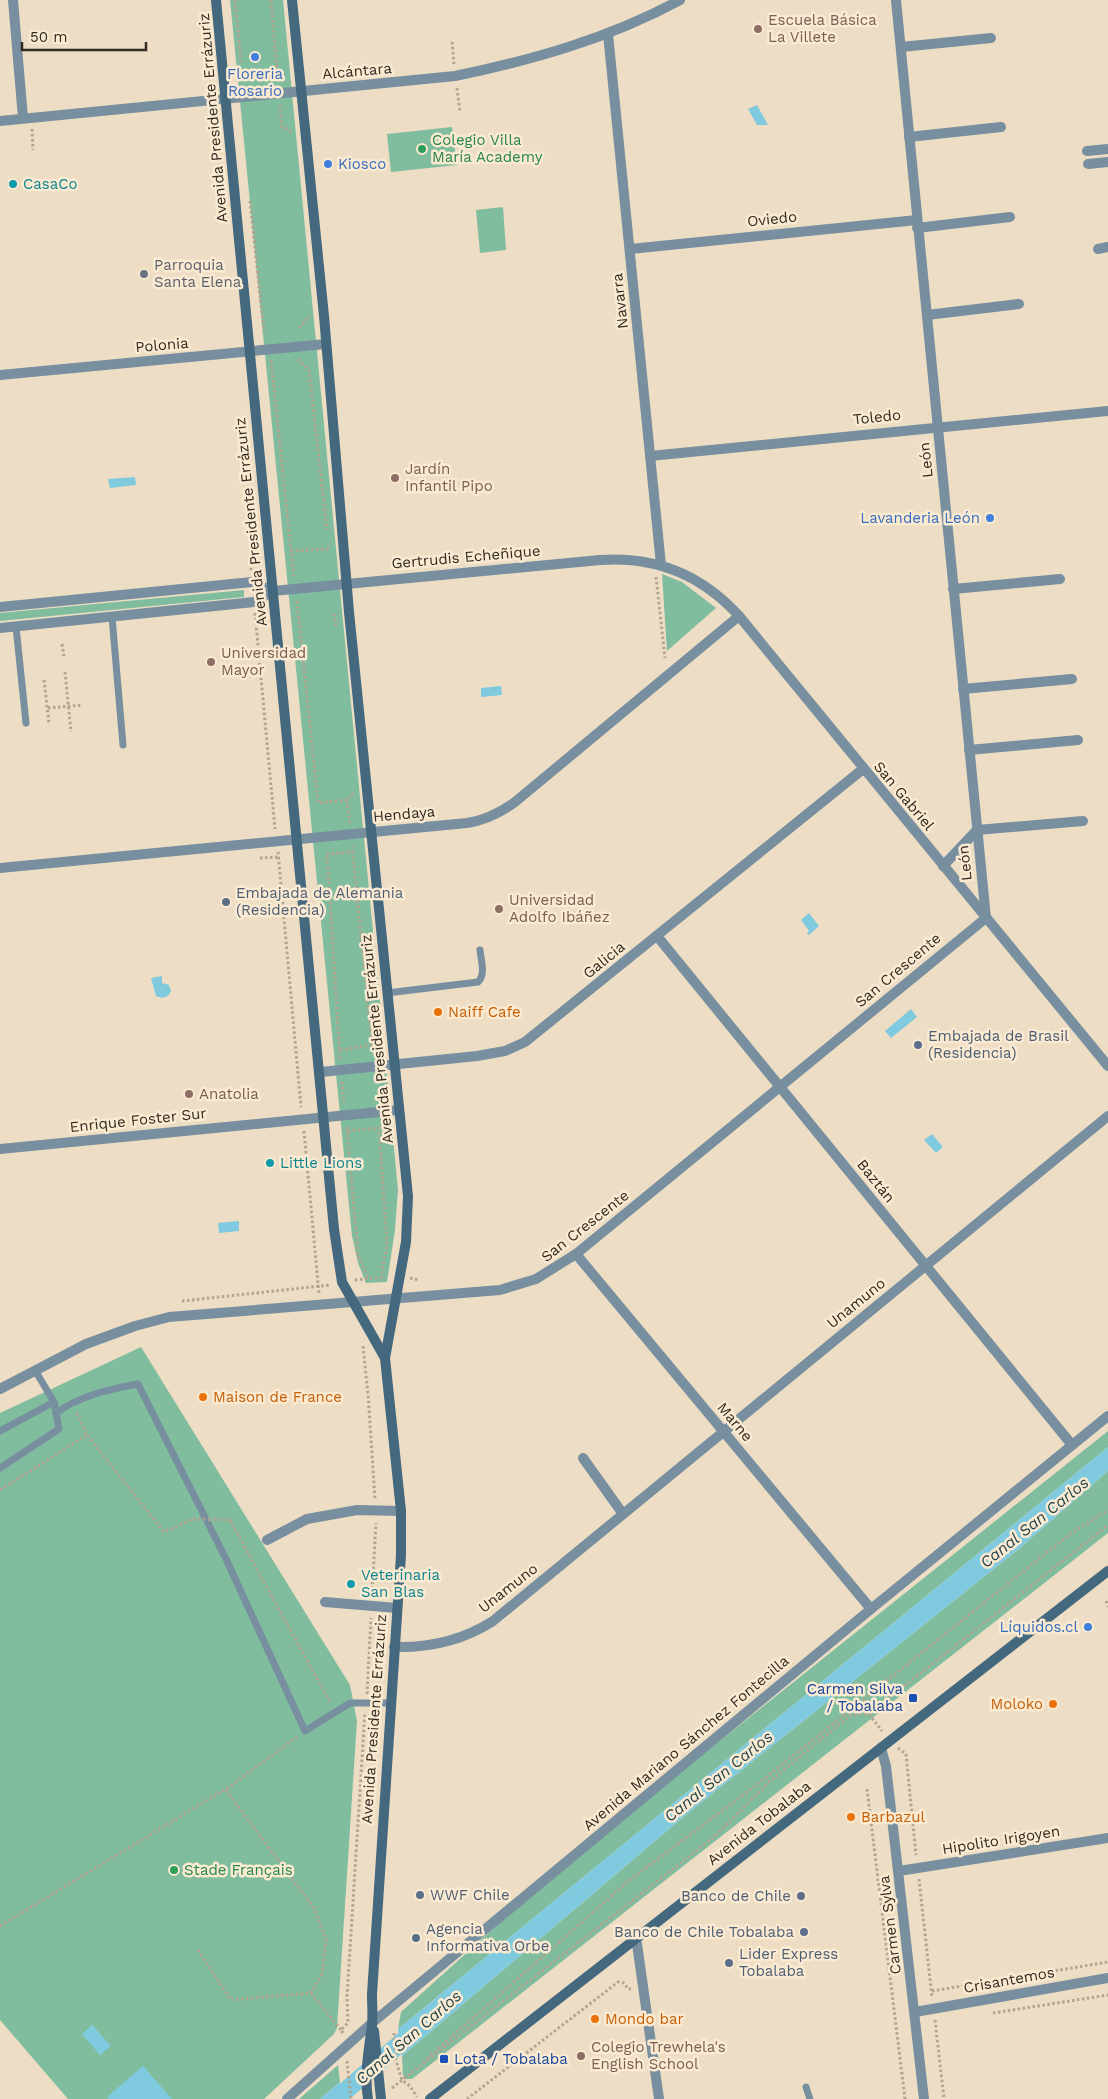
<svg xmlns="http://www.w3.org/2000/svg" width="1108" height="2099" font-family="'Work Sans',sans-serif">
<rect width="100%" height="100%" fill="#edddc4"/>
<g fill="#80bd9e">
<path d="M230 0H283L398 1190 395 1230 387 1282 366 1283 358 1263 352 1236Z"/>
<path d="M452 127 457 165 391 172 387 134Z"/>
<path d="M503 207 506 250 480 253 476 210Z"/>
<path d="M662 574 682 582 716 608 667 651Z"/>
<path d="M244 590V597L0 621V613Z"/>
<path d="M141 1347 350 1685 357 1721 337 2028 334 2034 264 2099H68L0 2020V1413Z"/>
<path d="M1108 1431V1447L398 2029 401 2012 563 1866Z"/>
<path d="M1108 1471V1533L412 2079H406L403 2075 402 2056 688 1813 1021 1547Z"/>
<path d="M338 2065 340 2082 320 2099H299Z"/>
</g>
<g fill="#80cadf">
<path d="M757 105 768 125H757L748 109Z"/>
<path d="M135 477 136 485 110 488 108 479Z"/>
<path d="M501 686 502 695 481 697V688Z"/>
<path d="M809 913 819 926 809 935 807 933 809 931 801 920Z"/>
<path d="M162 976V983L169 985 171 991 168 996 162 998 156 996 151 978Z"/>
<path d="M911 1009 917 1017 891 1038 885 1031Z"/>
<path d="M932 1134 943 1147 936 1153 924 1140Z"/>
<path d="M239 1221V1231L219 1233 218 1223Z"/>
<path d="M1108 1447V1471L1021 1547 688 1813 402 2056 398 2029Z"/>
<path d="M92 2025 111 2046 100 2055 82 2034Z"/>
<path d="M143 2066 172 2099H109L107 2097Z"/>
<path d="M340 2082 342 2099H320Z"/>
</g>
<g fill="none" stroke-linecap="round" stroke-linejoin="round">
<path stroke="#80cadf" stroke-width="18" d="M336 2099 418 2028"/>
<g stroke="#b1a490" stroke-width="3" stroke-dasharray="2.5 2.5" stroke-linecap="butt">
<path d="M235 0 241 62"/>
<path d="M271 0 278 82"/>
<path d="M452 42 454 64"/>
<path d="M457 88 460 112"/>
<path d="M280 105 282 127 293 132"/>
<path d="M32 129 33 150"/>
<path d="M250 201 264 332"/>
<path d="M299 328 310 316"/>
<path d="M298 359 309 370 327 530"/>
<path d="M271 360 294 578"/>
<path d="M291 551 329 549V546"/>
<path d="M250 558 251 570"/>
<path d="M656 577 665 658"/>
<path d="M297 601 318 803 347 800"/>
<path d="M255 613 275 829"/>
<path d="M334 614 336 627"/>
<path d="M62 644 64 656"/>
<path d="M65 672 71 732"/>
<path d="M44 680 49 723"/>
<path d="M48 708 83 705"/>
<path d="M350 823 347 800 354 792"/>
<path d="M278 852 301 1107"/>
<path d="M260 858 278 857"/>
<path d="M340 1050 372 1045 352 847"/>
<path d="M340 1059 327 854 353 852"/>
<path d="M342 1082 344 1103"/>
<path d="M347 1127 358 1255 368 1278"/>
<path d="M304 1131 319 1294"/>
<path d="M348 1131 379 1128 387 1244 381 1277"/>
<path d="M410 1278 419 1280"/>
<path d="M355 1280 386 1277"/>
<path d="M182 1301 330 1285"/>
<path d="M363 1346 368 1394 375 1499"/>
<path d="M77 1413 87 1435 164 1532 193 1519"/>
<path d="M0 1490 87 1435"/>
<path d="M230 1520 331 1704"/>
<path d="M372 1594 376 1523"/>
<path d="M1106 1601 1108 1607"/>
<path d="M367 1694 371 1618"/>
<path d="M869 1714 1108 1525"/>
<path d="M898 1748 906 1754 916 1855"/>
<path d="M867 1789 905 2099"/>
<path d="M919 1879 932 1997"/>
<path d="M0 1926 232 1785 297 1737"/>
<path d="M198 1950 231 2000 311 1993 322 1974 326 1940 314 1908 225 1789"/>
<path d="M932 1991 1108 1962"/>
<path d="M311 1993 341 2030"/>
<path d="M993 2013 1108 1995"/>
<path d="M935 2020 944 2099"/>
<path d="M343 2033 341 2030 348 2023 347 1997 365 1712"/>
<path d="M394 2033 396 2061 402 2080 410 2086 417 2097"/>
<path d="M347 2061 351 2099"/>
<path d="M423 2062 631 1879 759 1783 1070 1534 1108 1510"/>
<path d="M392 2088 714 1837 769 1782 851 1715 869 1714 882 1731"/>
<path d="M467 2099 618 1982 624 1983 628 1989H631"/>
</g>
<g stroke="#778f9e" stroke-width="7">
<path d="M112 617 123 745"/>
<path d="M16 627 26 723"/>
<path d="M387 993 478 982C486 974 481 961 480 950"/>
<path d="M36 1372 54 1402"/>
<path d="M56 1413C79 1396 110 1389 138 1384L226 1559 305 1731 350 1703H390"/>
<path d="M0 1431 54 1402 59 1429 0 1468"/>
<path d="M806 2087 810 2099"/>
</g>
<g stroke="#778f9e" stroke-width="10">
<path d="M13 0 23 118"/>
<path d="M608 34 661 565"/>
<path d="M901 47 991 38"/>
<path d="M909 137 1001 127"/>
<path d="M1087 151 1108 149"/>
<path d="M1088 164 1108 162"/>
<path d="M917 228 1010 217"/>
<path d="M630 249 917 220"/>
<path d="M1098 249 1108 247"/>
<path d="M927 315 1019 304"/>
<path d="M0 375 326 344"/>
<path d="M650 456 1108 411"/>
<path d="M953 589 1060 579"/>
<path d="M963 689 1072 679"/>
<path d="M969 750 1078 740"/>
<path d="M943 866 977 830 1083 821"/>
<path d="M0 868 467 823C486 820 500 813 515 802L739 616"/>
<path d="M657 936 1072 1445"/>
<path d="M321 1072 477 1056 505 1051 525 1042 863 769"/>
<path d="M0 1149 399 1110"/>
<path d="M576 1254 871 1609"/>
<path d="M0 1389 86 1344 135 1326 169 1317 500 1290 536 1279 576 1254 986 918 896 0"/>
<path d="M583 1458 623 1514"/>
<path d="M267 1540 307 1519 357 1510 401 1511"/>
<path d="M325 1602 397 1608"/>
<path d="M394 1647C430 1648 462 1641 493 1621L1108 1116"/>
<path d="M881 1748 886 1766 924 2099"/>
<path d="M899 1871 1108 1838"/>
<path d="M636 1937 659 2099"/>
<path d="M915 2012 1108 1978"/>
</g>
<g stroke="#778f9e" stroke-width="10">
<path d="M0 121 455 76C533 60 610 38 680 0"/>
<path d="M0 607 252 582 273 591"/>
<path d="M0 628 254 602 273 591 600 560C655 556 702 575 739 616L1108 1066"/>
<path d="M287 2099 372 2023 871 1609 1108 1416"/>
</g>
<g stroke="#44687e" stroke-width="10">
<path d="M216 0 334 1229 342 1282 385 1358"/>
<path d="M292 0 324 316 349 612 408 1196 406 1242 385 1358 401 1511V1555L372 1994C372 2004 373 2015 372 2025 369 2050 364 2073 368 2099"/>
<path d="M374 2031 381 2099"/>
<path d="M430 2099 1108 1571"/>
</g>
<path stroke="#b1a490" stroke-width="3" stroke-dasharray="2.5 2.5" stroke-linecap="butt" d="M193 1519 230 1520"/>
</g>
<g fill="#8d6e63" stroke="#faead1" stroke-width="2">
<circle cx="758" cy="29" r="5"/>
<circle cx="395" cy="478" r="5"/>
<circle cx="211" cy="662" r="5"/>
<circle cx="499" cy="909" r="5"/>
<circle cx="189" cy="1094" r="5"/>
<circle cx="581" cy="2056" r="5"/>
</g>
<g fill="#3f7fe0" stroke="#faead1" stroke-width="2">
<circle cx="255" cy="57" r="5"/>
<circle cx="328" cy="164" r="5"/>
<circle cx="990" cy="518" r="5"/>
<circle cx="1088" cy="1627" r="5"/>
</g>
<g fill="#2e9e5b" stroke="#faead1" stroke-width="2">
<circle cx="422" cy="149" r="5"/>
<circle cx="174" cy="1870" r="5"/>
</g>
<g fill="#0f9aa8" stroke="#faead1" stroke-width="2">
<circle cx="13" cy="184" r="5"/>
<circle cx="270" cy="1163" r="5"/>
<circle cx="351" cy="1584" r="5"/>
</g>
<circle fill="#6b7280" stroke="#faead1" stroke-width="2" cx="144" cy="274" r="5"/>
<g fill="#5c6f8a" stroke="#faead1" stroke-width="2">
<circle cx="226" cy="902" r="5"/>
<circle cx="918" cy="1045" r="5"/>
<circle cx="420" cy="1895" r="5"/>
<circle cx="801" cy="1896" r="5"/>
<circle cx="804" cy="1932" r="5"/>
<circle cx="416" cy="1938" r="5"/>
<circle cx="729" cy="1963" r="5"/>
</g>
<g fill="#e8710a" stroke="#faead1" stroke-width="2">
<circle cx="438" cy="1012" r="5"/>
<circle cx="203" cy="1397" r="5"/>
<circle cx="1053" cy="1704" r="5"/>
<circle cx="851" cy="1817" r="5"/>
<circle cx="595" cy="2019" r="5"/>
</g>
<g fill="#1a4fb4" stroke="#faead1" stroke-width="2">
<rect x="908" y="1693" width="10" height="10" rx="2.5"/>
<rect x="439" y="2054" width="10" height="10" rx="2.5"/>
</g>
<g text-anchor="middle" stroke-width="5" stroke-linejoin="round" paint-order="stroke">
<g font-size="15" fill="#785e54" stroke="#faead1" text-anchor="start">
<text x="768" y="25">Escuela Básica<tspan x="768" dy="17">La Villete</tspan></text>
<text x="405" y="474">Jardín<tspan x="405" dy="17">Infantil Pipo</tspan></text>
<text x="221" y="658">Universidad<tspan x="221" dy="17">Mayor</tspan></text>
<text x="509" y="905">Universidad<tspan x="509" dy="17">Adolfo Ibáñez</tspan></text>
<text x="199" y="1099">Anatolia</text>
<text x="591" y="2052">Colegio Trewhela's<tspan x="591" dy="17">English School</tspan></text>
</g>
<g font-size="15" fill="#312b21" stroke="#faead1">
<text transform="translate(357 71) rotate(-5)" y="5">Alcántara</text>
<text transform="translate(213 118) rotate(-95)" y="5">Avenida Presidente Errázuriz</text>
<text transform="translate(772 219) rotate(-6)" y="5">Oviedo</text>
<text transform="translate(620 301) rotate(-96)" y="5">Navarra</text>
<text transform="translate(162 345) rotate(-5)" y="5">Polonia</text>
<text transform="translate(877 417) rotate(-6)" y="5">Toledo</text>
<text transform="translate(926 460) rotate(-96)" y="5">León</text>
<text transform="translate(251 522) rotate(-96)" y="5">Avenida Presidente Errázuriz</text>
<text transform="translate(466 557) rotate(-5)" y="5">Gertrudis Echeñique</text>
<text transform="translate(904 796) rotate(50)" y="5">San Gabriel</text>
<text transform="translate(404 814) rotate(-5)" y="5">Hendaya</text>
<text transform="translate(965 863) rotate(-96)" y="5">León</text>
<text transform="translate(604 960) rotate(-39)" y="5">Galicia</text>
<text transform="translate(898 970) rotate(-40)" y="5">San Crescente</text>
<text transform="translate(377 1039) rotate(-96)" y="5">Avenida Presidente Errázuriz</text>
<text transform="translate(138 1120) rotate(-6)" y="5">Enrique Foster Sur</text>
<text transform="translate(876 1181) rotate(51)" y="5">Baztán</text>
<text transform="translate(585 1226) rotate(-38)" y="5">San Crescente</text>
<text transform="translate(856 1303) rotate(-39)" y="5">Unamuno</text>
<text transform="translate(735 1422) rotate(50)" y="5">Marne</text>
<text transform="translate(508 1588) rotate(-38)" y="5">Unamuno</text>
<text transform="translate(374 1719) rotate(-86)" y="5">Avenida Presidente Errázuriz</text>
<text transform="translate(686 1743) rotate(-40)" y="5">Avenida Mariano Sánchez Fontecilla</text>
<text transform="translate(759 1823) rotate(-38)" y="5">Avenida Tobalaba</text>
<text transform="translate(1001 1840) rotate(-9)" y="5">Hipolito Irigoyen</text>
<text transform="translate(890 1925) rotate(-97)" y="5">Carmen Sylva</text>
<text transform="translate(1009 1980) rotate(-10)" y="5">Crisantemos</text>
</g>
<g font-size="15" fill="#366cbe" stroke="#faead1" text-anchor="end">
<text x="255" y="79" text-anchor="middle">Floreria<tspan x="255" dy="17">Rosario</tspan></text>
<text x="338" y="169" text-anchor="start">Kiosco</text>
<text x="980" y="523">Lavanderia León</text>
<text x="1078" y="1632">Líquidos.cl</text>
</g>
<g font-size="15" fill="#27864d" stroke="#faead1" text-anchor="start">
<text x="432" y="145">Colegio Villa<tspan x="432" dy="17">María Academy</tspan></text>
<text x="184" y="1875">Stade Français</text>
</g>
<g font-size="15" fill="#0d838f" stroke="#faead1" text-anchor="start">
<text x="23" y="189">CasaCo</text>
<text x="280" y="1168">Little Lions</text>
<text x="361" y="1580">Veterinaria<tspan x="361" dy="17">San Blas</tspan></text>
</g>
<g font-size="15" fill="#5b616d" stroke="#faead1" text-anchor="start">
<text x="154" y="270">Parroquia<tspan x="154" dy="17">Santa Elena</tspan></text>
</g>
<g font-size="15" fill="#4e5e75" stroke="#faead1" text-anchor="start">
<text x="236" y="898">Embajada de Alemania<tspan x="236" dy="17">(Residencia)</tspan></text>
<text x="928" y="1041">Embajada de Brasil<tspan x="928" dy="17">(Residencia)</tspan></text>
<text x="430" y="1900">WWF Chile</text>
<text x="791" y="1901" text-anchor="end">Banco de Chile</text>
<text x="426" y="1934">Agencia<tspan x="426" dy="17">Informativa Orbe</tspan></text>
<text x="794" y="1937" text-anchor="end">Banco de Chile Tobalaba</text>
<text x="739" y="1959">Lider Express<tspan x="739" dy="17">Tobalaba</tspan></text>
</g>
<g font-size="15" fill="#c56008" stroke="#faead1" text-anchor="start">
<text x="448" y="1017">Naiff Cafe</text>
<text x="213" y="1402">Maison de France</text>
<text x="1043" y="1709" text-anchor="end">Moloko</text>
<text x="861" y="1822">Barbazul</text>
<text x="605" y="2024">Mondo bar</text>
</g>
<g font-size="15" fill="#164399" stroke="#faead1" text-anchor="end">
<text x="903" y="1694">Carmen Silva<tspan x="903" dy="17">/ Tobalaba</tspan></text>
<text x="454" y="2064" text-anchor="start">Lota / Tobalaba</text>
</g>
<g font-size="16" font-style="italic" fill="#1b3f48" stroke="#faead1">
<text transform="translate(1034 1522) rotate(-39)" y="6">Canal San Carlos</text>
<text transform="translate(718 1776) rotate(-39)" y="6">Canal San Carlos</text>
<text transform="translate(408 2037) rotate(-41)" y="6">Canal San Carlos</text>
</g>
</g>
<path d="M22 42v8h124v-8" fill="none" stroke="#312b21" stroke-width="2.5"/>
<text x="30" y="42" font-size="15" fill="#312b21" stroke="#faead1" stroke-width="4" paint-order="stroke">50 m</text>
</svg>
